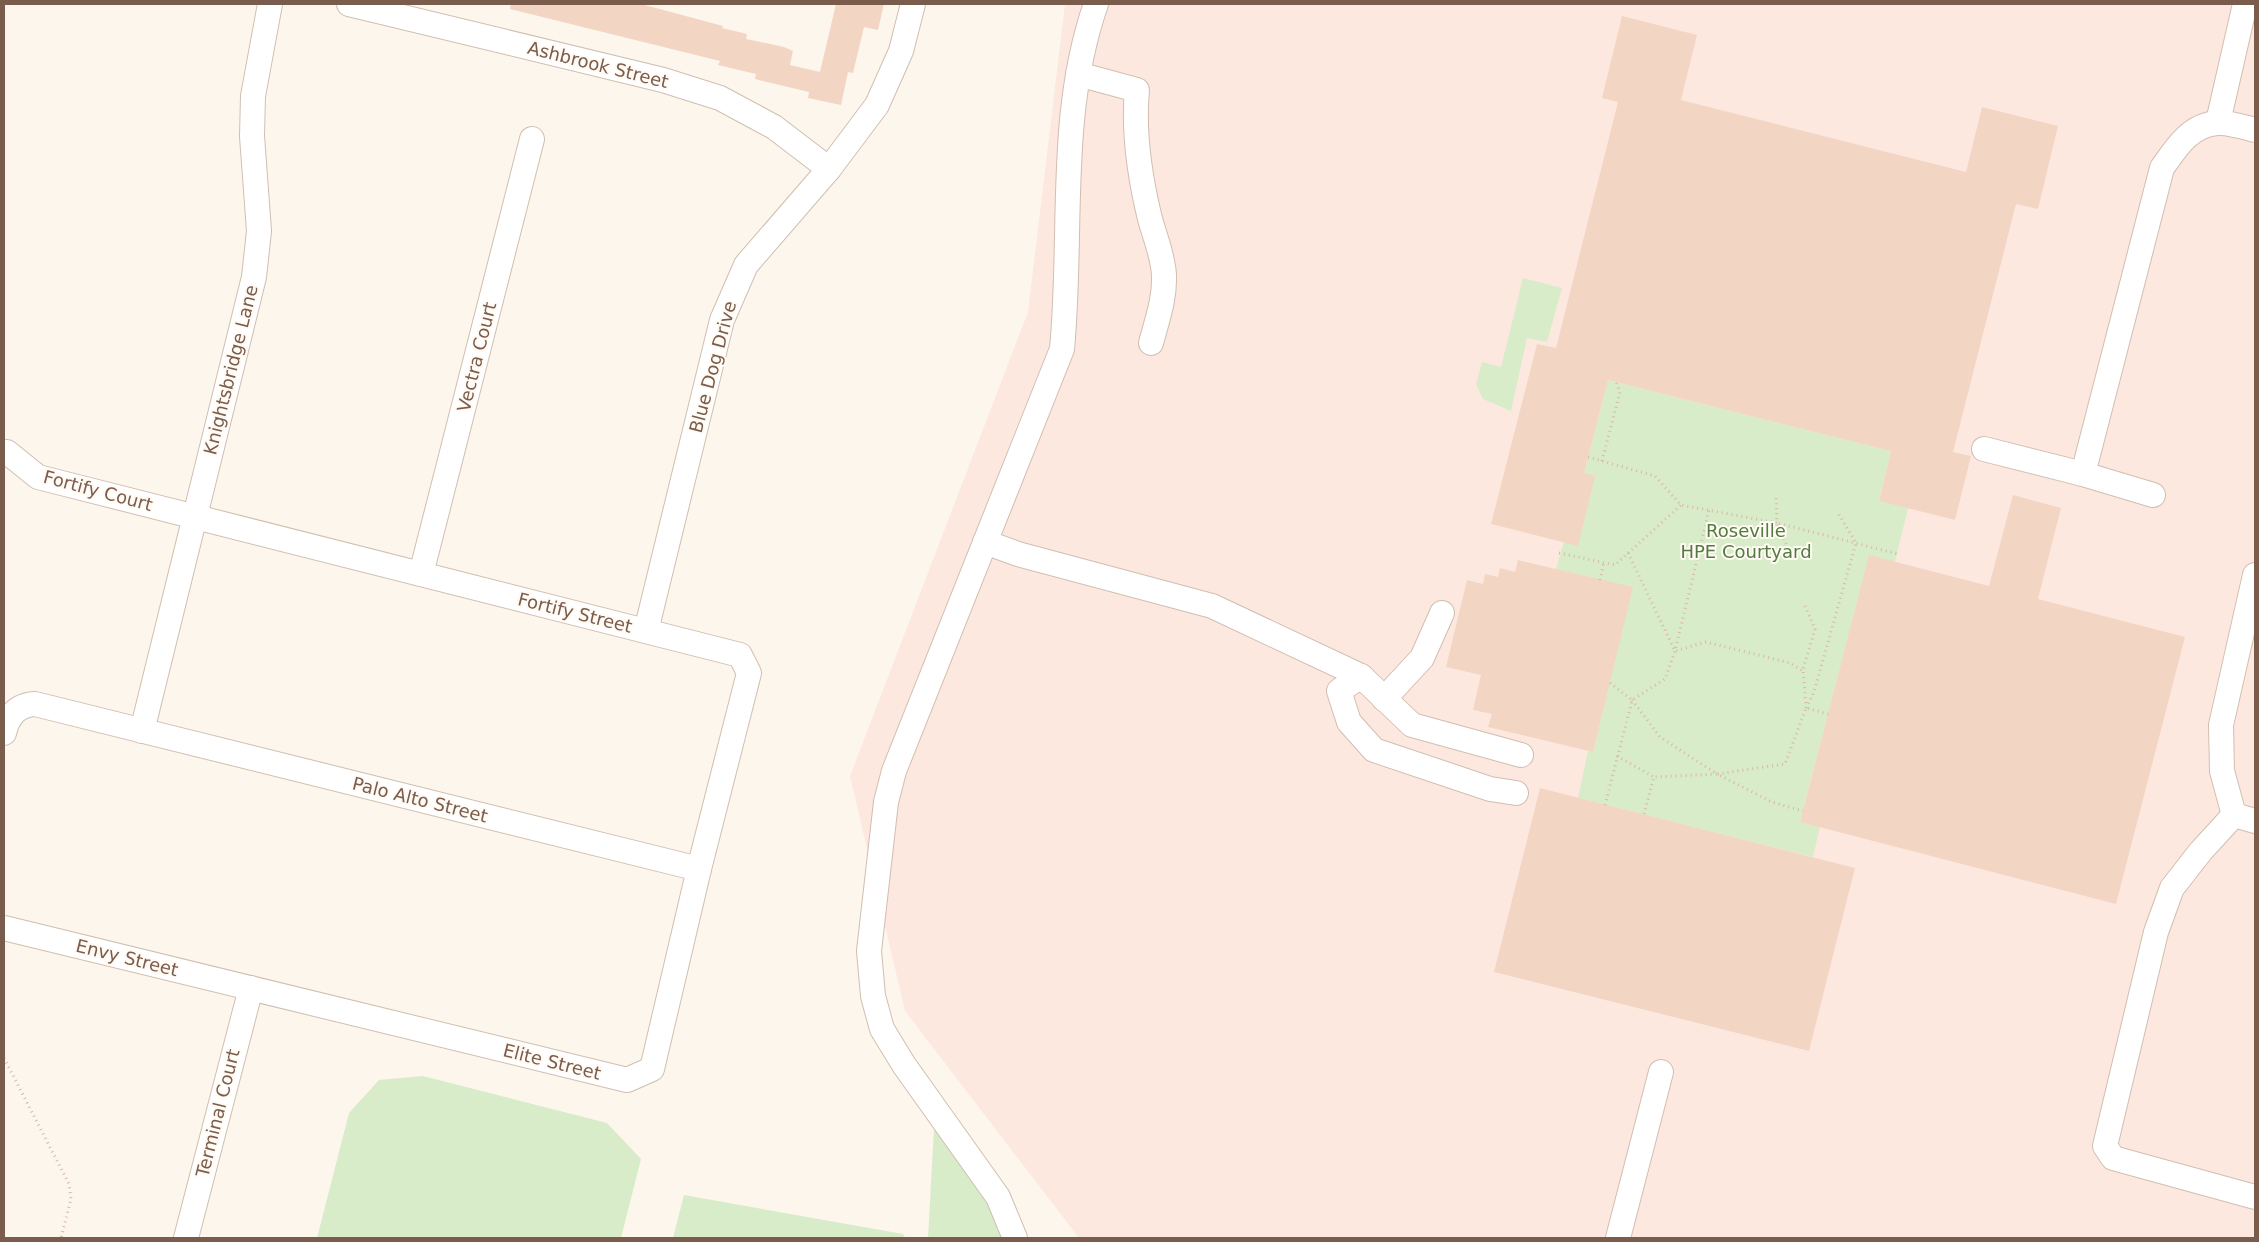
<svg xmlns="http://www.w3.org/2000/svg" width="2259" height="1242" font-family="'DejaVu Sans',sans-serif">
<rect width="100%" height="100%" fill="#fdf6ec"/>
<path fill="#fde8e0" d="M1065 4H2255V1238H1079L905 1011 850 776 1028 312Z"/>
<g fill="#d8ecc9">
<path d="M1523 278 1562 288 1547 342 1527 338 1511 411 1483 399 1476 384 1482 362 1501 367Z"/>
<path d="M1608 380 1891 451 1879 500 1908 508 1895 562 1869 556 1800 821 1820 827 1813 857 1578 798 1588 751 1593 752 1632 588 1556 569 1584 473Z"/>
<path d="M423 1076 607 1123 641 1159 621 1238H317L349 1113 379 1080Z"/>
<path d="M935 1110 1015 1238H928Z"/>
<path d="M684 1195 903 1234 905 1238H673Z"/>
</g>
<g fill="#f3d5c3">
<path d="M511 4H641L723 26 722 28 747 34 746 39 784 47 793 51 790 65 820 72 836 4H884L878 30 864 27 853 73 848 72 841 105 808 98 809 92 755 79 756 74 718 65 720 61 510 9Z"/>
<path d="M1622 16 1697 35 1681 100 1966 172 1982 107 2058 126 2038 209 2016 204 1953 452 1971 456 1955 520 1879 501 1891 451 1608 380 1584 473 1595 476 1578 546 1491 524 1537 344 1556 348 1618 102 1602 98Z"/>
<path d="M2013 495 2061 508 2038 599 2185 637 2116 904 1800 822 1869 555 1989 586Z"/>
<path d="M1518 560 1633 587 1593 752 1488 727 1492 714 1473 710 1481 675 1446 667 1467 580 1483 584 1485 574 1498 577 1500 568 1515 572Z"/>
<path d="M1540 788 1855 868 1809 1051 1494 972Z"/>
</g>
<g fill="none" stroke-linecap="round" stroke-linejoin="round">
<defs>
<g id="minor">
<path d="M349 4 663 80 720 98 774 127 829 169"/>
<path d="M1078 74 1137 90C1133 132 1140 178 1150 219 1155 237 1163 256 1164 275 1165 299 1157 320 1151 343"/>
<path d="M2218 122 2245 4"/>
<path d="M1984 449 2083 474 2162 168C2176 148 2190 125 2217 123 2228 122 2244 127 2255 130"/>
<path d="M2083 474 2153 495"/>
<path d="M985 542 1018 554 1212 606 1361 676 1339 691 1349 722 1374 750 1490 789 1516 793"/>
<path d="M421 574 532 139"/>
<path d="M2255 575 2221 725 2222 771 2234 815 2255 821"/>
<path d="M646 631 722 320 746 265 829 169 877 105 901 51 913 4"/>
<path d="M1361 676 1412 725 1521 755"/>
<path d="M1384 699 1422 658 1442 613"/>
<path d="M142 731 254 277 259 231 252 136 253 96 270 4"/>
<path d="M4 733C8 716 17 705 35 704L699 869"/>
<path d="M2234 815 2201 851 2172 888 2156 932 2105 1146 2113 1158 2255 1197"/>
<path d="M4 928 627 1080 652 1069 699 869 749 673 740 655 38 477 7 452"/>
<path d="M186 1238 251 988"/>
<path d="M1015 1238 998 1197 904 1065 882 1029 873 996 869 951 886 802 894 771 1062 349C1073 234 1057 115 1096 4"/>
<path d="M1618 1238 1661 1072"/>
</g>
</defs>
<use href="#minor" stroke="#d1beb0" stroke-width="26"/>
<g stroke="#d9b8a5" stroke-width="3" stroke-dasharray="1 4" stroke-linecap="butt">
<path d="M1588 457 1655 476 1681 505 1777 523 1776 496"/>
<path d="M1602 461 1620 392 1616 382"/>
<path d="M1786 544 1777 523 1898 554"/>
<path d="M1559 553 1615 565 1681 505"/>
<path d="M1628 553 1675 651 1706 642 1790 663 1803 671"/>
<path d="M1600 580 1604 562"/>
<path d="M1805 606 1815 629 1803 669 1806 708"/>
<path d="M1610 683 1632 700 1665 679 1675 651 1709 510"/>
<path d="M1632 700 1660 737 1717 774 1785 764 1806 708 1828 714"/>
<path d="M1806 708 1814 692 1856 543 1838 513"/>
<path d="M1617 756 1654 777"/>
<path d="M1605 805 1632 701"/>
<path d="M1644 814 1654 777 1717 774 1772 802 1803 811"/>
<path d="M4 1058 69 1184 71 1199 61 1238"/>
</g>
<use href="#minor" stroke="#fff" stroke-width="24"/>
</g>
<g text-anchor="middle" stroke-width="4" stroke-linejoin="round" paint-order="stroke">
<g font-size="18" fill="#7a5c4d" stroke="#fffaf3">
<text transform="translate(598 65) rotate(14)" y="6">Ashbrook Street</text>
<text transform="translate(477 357) rotate(-76)" y="6">Vectra Court</text>
<text transform="translate(713 367) rotate(-75)" y="6">Blue Dog Drive</text>
<text transform="translate(231 370) rotate(-76)" y="6">Knightsbridge Lane</text>
<text transform="translate(98 491) rotate(15)" y="6">Fortify Court</text>
<text transform="translate(575 613) rotate(14)" y="6">Fortify Street</text>
<text transform="translate(420 800) rotate(14)" y="6">Palo Alto Street</text>
<text transform="translate(127 958) rotate(14)" y="6">Envy Street</text>
<text transform="translate(552 1062) rotate(14)" y="6">Elite Street</text>
<text transform="translate(218 1113) rotate(-76)" y="6">Terminal Court</text>
</g>
<g font-size="18" fill="#537a41" stroke="#fffaf3">
<text x="1746" y="537">Roseville<tspan x="1746" dy="21">HPE Courtyard</tspan></text>
</g>
</g>
<rect width="2259" height="1242" fill="none" stroke="#7a5c4d" stroke-width="10"/>
</svg>
